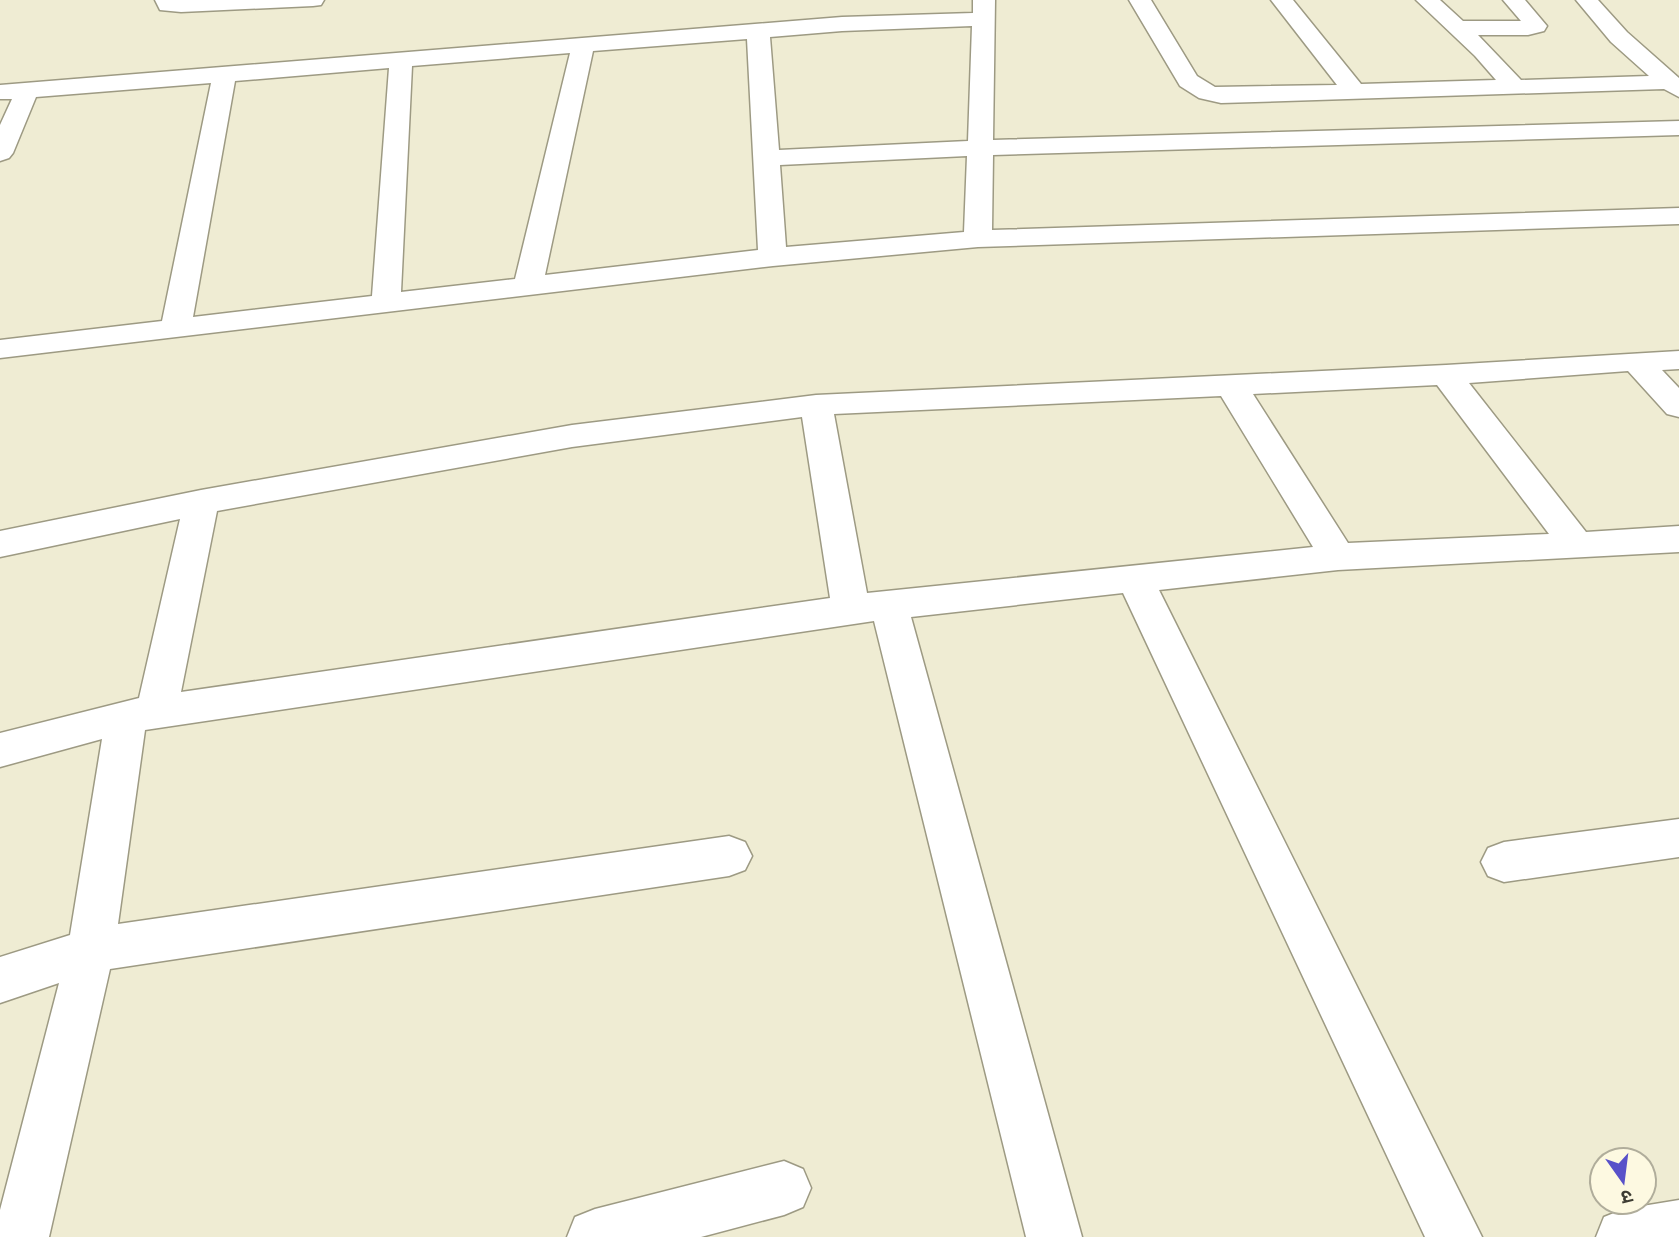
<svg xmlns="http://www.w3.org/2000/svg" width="1679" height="1237" font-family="'Source Sans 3','Noto Sans Devanagari',sans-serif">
<rect width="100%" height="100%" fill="#efecd3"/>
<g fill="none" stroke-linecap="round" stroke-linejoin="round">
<defs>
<g id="minor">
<path d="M155 0H324L321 5 313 6 181 12 160 10Z"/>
<path d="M973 0H995L993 140 1679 121V135L993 155 992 230 1679 208V224L978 247 773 266 0 358V340L162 321 211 83 36 97 13 153 9 158 0 161V125L12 99H0V85L842 17 973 13ZM972 26 968 141 779 150 770 37 842 31ZM747 39 758 250 545 275 593 51ZM570 53 515 279 401 292 412 66ZM389 68 372 296 193 317 235 81ZM967 156 964 232 786 247 780 165Z"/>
<path d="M1129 0H1151L1197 76 1215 87 1337 85 1271 0H1293L1361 84 1496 80 1475 56 1416 0H1440L1463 21H1521L1503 0H1525L1547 26 1544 31 1528 35H1478L1521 80 1649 76 1611 42 1576 0H1598L1627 32 1679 78V97L1664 89 1221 103 1199 98 1180 86Z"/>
<path d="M1679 351V369L1662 370 1679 388V417L1667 414 1628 371 1469 383 1586 532 1679 526V552L1338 570 1159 590 1482 1237H1425L1123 593 911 617 1082 1237H1026L874 621 145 730 118 924 729 836 745 842 752 856 745 870 729 876 110 969 49 1237H0V1210L59 983 0 1003V957L70 935 102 739 0 767V733L139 698 180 519 0 557V531L201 490 572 425 816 395 1446 365ZM1437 385 1549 534 1348 543 1253 394ZM1221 396 1313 547 867 593 834 414ZM802 417 830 598 181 692 217 511 572 447Z"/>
<path d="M1679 819V857L1504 882 1488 876 1481 862 1488 848 1504 842Z"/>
<path d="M784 1161 803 1169 811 1188 803 1207 784 1215 701 1237H567L575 1217 595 1209Z"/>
<path d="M1679 1200V1237H1596L1604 1217 1624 1209Z"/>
</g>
</defs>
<use href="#minor" stroke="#9d9a83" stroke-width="3"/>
<use href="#minor" fill="#fff" fill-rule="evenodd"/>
</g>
<g transform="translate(1623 1181) rotate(166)"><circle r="33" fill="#fdf9e1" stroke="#b0ad9b" stroke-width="2"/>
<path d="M0-5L12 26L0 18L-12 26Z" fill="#5851c9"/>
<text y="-10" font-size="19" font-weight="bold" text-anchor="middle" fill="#3d3c32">उ</text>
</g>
</svg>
